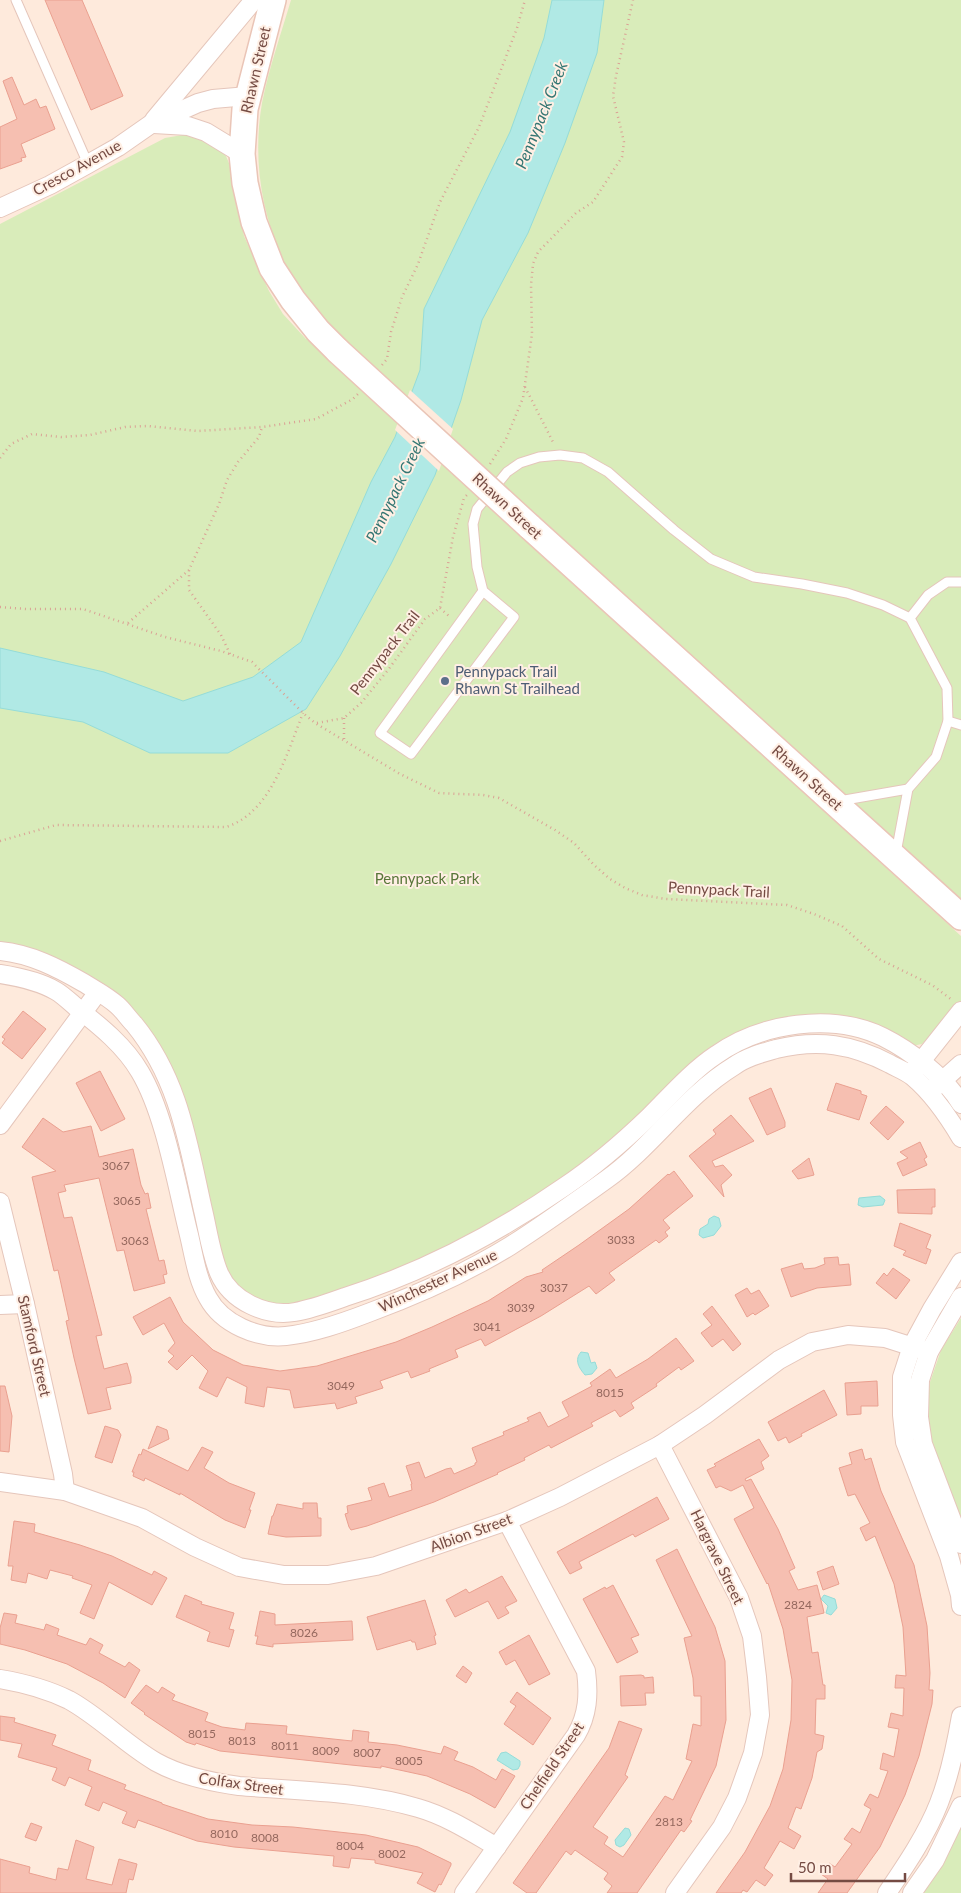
<svg xmlns="http://www.w3.org/2000/svg" width="961" height="1893" font-family="Lato,sans-serif">
<rect width="100%" height="100%" fill="#feeadc"/>
<g fill="#d9ecba">
<path d="M291 0H961V900L543 521 525 539 961 936V1002L922 1044 912 1046 908 1041 766 1024 642 1115 559 1184 428 1261 285 1309 243 1294 224 1269 204 1180 130 1012 0 945V224L165 138 188 134 215 143 226 156 231 168 244 236 269 291 283 314 306 339 322 319C315 309 306 299 299 289 264 233 251 167 262 103 269 68 281 34 291 0Z"/>
<path d="M961 1318V1518L932 1452 927 1406 930 1382 941 1350Z"/>
<path d="M961 1822V1893H920Z"/>
</g>
<g fill="#b0e9e5" stroke="#95dcd8">
<path d="M552 0H604L597 53 565 143 528 233 482 320 461 400 435 475 391 564 340 656 306 709 228 753H150L83 722 0 708V648L104 672 183 701 253 677 301 642 371 482 395 437 420 370 424 309 510 132 544 38Z"/>
<path d="M880 1196 885 1200 883 1205 863 1207 858 1205 859 1198Z"/>
<path d="M714 1216 719 1218 721 1226 714 1235 703 1238 699 1235 700 1229 708 1224 709 1219Z"/>
<path d="M581 1352 588 1353 591 1363 595 1362 597 1368 592 1374 585 1375C579 1368 574 1360 581 1352Z"/>
<path d="M824 1595 835 1599 837 1608 831 1615 826 1613 828 1606 821 1599Z"/>
<path d="M506 1752 520 1761V1765L518 1769 513 1770 497 1760 501 1753Z"/>
<path d="M625 1828 629 1829 631 1835 624 1845 620 1847 616 1845 615 1840Z"/>
</g>
<path fill="#feeadc" d="M410 390 453 429 439 471 395 430Z"/>
<g fill="#f6bfb1" stroke="#eaa090">
<path d="M45 0H82L123 96 91 110Z"/>
<path d="M12 77 24 105 36 99 40 108 46 106 55 129 21 144 26 157 21 158 22 161 0 169V127L17 119 3 81Z"/>
<path d="M23 1011 46 1029 22 1059 2 1043 5 1039 2 1037Z"/>
<path d="M100 1071 125 1119 101 1131 76 1083Z"/>
<path d="M836 1083 861 1091V1094L867 1096 859 1120 827 1110Z"/>
<path d="M771 1088 785 1122V1127L767 1135 749 1098Z"/>
<path d="M886 1106 904 1122 888 1140 870 1123Z"/>
<path d="M731 1115 754 1141 712 1161 715 1167 723 1165 732 1175 721 1185 724 1197 689 1156 716 1134 713 1130Z"/>
<path d="M43 1118 63 1132 91 1126 99 1157 133 1149 141 1185 145 1194 148 1193 151 1208 146 1209 159 1261 164 1260 167 1274 163 1275 165 1283 134 1291 124 1250 117 1251 99 1178 64 1185 66 1191 58 1193 64 1218 72 1217 102 1335 96 1336 104 1369 127 1363 131 1377V1383L106 1388 111 1409 88 1414 74 1358 66 1321 69 1320 58 1270 54 1271 32 1177 56 1171 22 1147Z"/>
<path d="M920 1142 927 1157 924 1159 927 1165 903 1176 897 1163 908 1158 900 1152Z"/>
<path d="M809 1158 814 1175 798 1179 792 1171Z"/>
<path d="M674 1171 693 1196 663 1220 670 1228 665 1232 668 1236 659 1243 656 1240 609 1273 615 1280 596 1294 589 1286 541 1316 485 1346 481 1339 455 1350 458 1357 429 1369 430 1371 411 1378 408 1371 380 1381 383 1388 355 1397 357 1403 337 1409 335 1403 294 1408 290 1390 267 1387 264 1407 245 1403 247 1387 227 1377 217 1397 199 1388 208 1371 192 1355 177 1370 168 1362 174 1356 168 1351 175 1343 164 1323 143 1335 133 1317 170 1297 183 1322 213 1350 243 1365 280 1371 317 1366 396 1342 432 1327 488 1301 526 1277 543 1272 542 1270 579 1245 629 1209 668 1174 669 1175Z"/>
<path d="M935 1189V1207H932V1214L898 1213 897 1190Z"/>
<path d="M900 1223 931 1235 926 1248 931 1250 926 1264 903 1255 906 1251 894 1246Z"/>
<path d="M838 1257 839 1265 849 1264 851 1285 817 1288 791 1297 781 1269 802 1263 804 1269 815 1268 825 1264 824 1258Z"/>
<path d="M893 1268 910 1280 896 1299 876 1283 884 1273 887 1276Z"/>
<path d="M747 1288 751 1294 759 1290 769 1306 755 1315 753 1313 747 1317 735 1295Z"/>
<path d="M712 1306 741 1344 733 1351 723 1339 712 1347 701 1333 712 1325 703 1314Z"/>
<path d="M676 1338 694 1361 681 1370 679 1367 656 1384 657 1386 631 1403 634 1408 620 1417 615 1410 591 1423 593 1426 551 1448 549 1445 524 1458 525 1460 497 1473 498 1474 434 1502 367 1526 351 1530 349 1527 345 1514 348 1513 347 1506 372 1500 368 1488 384 1483 389 1497 412 1490 411 1484H412L406 1466 419 1462 425 1478 446 1469 451 1468 454 1474 475 1465V1463L477 1462 472 1448 504 1435 503 1432 529 1421 527 1418 540 1412 548 1427 569 1416 562 1402 592 1386 590 1383 610 1369 616 1378 648 1359Z"/>
<path d="M877 1381 878 1406H861V1414L847 1415 845 1383Z"/>
<path d="M0 1386H5L12 1416 9 1452 0 1451Z"/>
<path d="M824 1390 837 1415 801 1434 802 1436 789 1443 786 1437 778 1441 768 1422Z"/>
<path d="M105 1426 118 1430 121 1435 112 1463 95 1457Z"/>
<path d="M157 1426 167 1430 169 1439 148 1449Z"/>
<path d="M759 1439 769 1456 761 1462 764 1469 745 1479 746 1481 751 1479 778 1529 795 1568 789 1571 798 1590 817 1585 823 1608 824 1613 807 1617 812 1653 818 1652 823 1685H825V1699H816L815 1734 824 1736 822 1749 817 1752 812 1778 801 1809 796 1807 788 1828 801 1836 794 1849 780 1841 764 1868 773 1875 765 1886 756 1880 747 1892 743 1890 741 1893H716L745 1852 770 1806 783 1769 791 1720 792 1680 783 1629 768 1583 767 1584 734 1519 754 1508 743 1485 731 1491 720 1486 716 1488 707 1470 716 1466 714 1464Z"/>
<path d="M202 1447 213 1452 204 1468 229 1483 255 1493 249 1510H251L245 1528 225 1520 180 1493V1495L145 1478 144 1481 133 1476 134 1472H132L139 1454 141 1455 143 1449 188 1471Z"/>
<path d="M862 1449 865 1460 871 1458 881 1491 914 1565 927 1626 930 1673 929 1690H933L932 1704 919 1756 905 1795 880 1847 847 1893H818L828 1879 821 1874 829 1863 835 1867 852 1844 844 1839 852 1828 860 1833 871 1809 864 1805 870 1794 878 1798 888 1771 880 1769 883 1753 894 1757 899 1729 888 1727 891 1713 903 1716 904 1688H895L896 1675 906 1676 903 1627 894 1584 875 1536 866 1541 860 1528 870 1523 855 1494 848 1496 839 1468 852 1464 849 1453Z"/>
<path d="M657 1497 669 1519 635 1537 633 1534 579 1562 582 1568 570 1574 557 1552Z"/>
<path d="M303 1503H317L318 1518H321V1536L286 1537 268 1534 272 1516H273L277 1504 303 1509Z"/>
<path d="M14 1521 35 1524 34 1532 80 1545 112 1556 152 1575 154 1571 167 1578 152 1605 109 1582 94 1619 80 1613 92 1585 72 1578 73 1576 50 1570 47 1579 28 1573 26 1583 11 1580 13 1566H8Z"/>
<path d="M677 1549 715 1627 725 1661 726 1720 716 1766 690 1820 692 1821 684 1832 681 1830 637 1893H607L612 1886 604 1879 608 1873 575 1850 571 1855 566 1851 536 1893H527L513 1883 609 1748 619 1721 642 1729 625 1775 628 1777 593 1827 608 1837 604 1844 623 1857 665 1796 673 1800 692 1761 686 1759 693 1724 701 1726V1696H694L693 1678 684 1638 692 1636 656 1560Z"/>
<path d="M833 1566 839 1584 823 1590 817 1572Z"/>
<path d="M502 1576 517 1601 505 1607 509 1613 498 1619 488 1601 455 1617 446 1600 466 1589 469 1593Z"/>
<path d="M613 1585 639 1635 631 1638 638 1652 617 1663 583 1599 605 1587 606 1589Z"/>
<path d="M185 1595 202 1602 201 1604 234 1613 229 1629 234 1630 229 1647 207 1641 210 1632 176 1617Z"/>
<path d="M425 1600 436 1635 434 1636 436 1644 417 1650 415 1642H412L411 1640 377 1650 367 1617Z"/>
<path d="M260 1611 275 1614V1625L352 1621 353 1640 273 1644V1647L256 1644 258 1636H255Z"/>
<path d="M4 1613 17 1615 15 1623 44 1630 46 1624 59 1629 57 1635 86 1645 90 1638 103 1645 99 1653 125 1667 129 1662 140 1670 125 1698 103 1683 67 1664 25 1650 0 1644V1628Z"/>
<path d="M529 1635 550 1674 529 1685 515 1660 506 1665 499 1652Z"/>
<path d="M463 1666 472 1673 466 1683 456 1676Z"/>
<path d="M641 1675 644 1676V1678L653 1677 654 1693H645L646 1705 621 1706 620 1676Z"/>
<path d="M146 1685 158 1693 162 1687 175 1695 172 1700 208 1713 205 1721 222 1727 245 1730 246 1723 287 1726 286 1734 352 1741 353 1730 369 1732 368 1742 397 1745 441 1754 444 1746 458 1752 454 1760 473 1767 496 1780 502 1769 515 1776 495 1808 470 1794 427 1776 381 1766V1768L351 1765 220 1751 196 1743 195 1745 186 1742 144 1714 145 1713 131 1703Z"/>
<path d="M517 1692 551 1718 533 1745 504 1724 516 1706 510 1702Z"/>
<path d="M0 1716 15 1718 14 1722 56 1735 52 1745 91 1760 88 1770 126 1785 124 1789 162 1803V1804L208 1819 252 1825 293 1827 366 1835 418 1847 451 1863V1865L441 1885 439 1884 435 1892 417 1883 423 1873 375 1863V1860L351 1858 349 1868 333 1866 334 1856 234 1847 197 1841 138 1820 135 1828 122 1823 127 1812 103 1802 99 1811 85 1805 92 1787 69 1777 65 1786 52 1780 57 1768 18 1757 22 1744 0 1740Z"/>
<path d="M31 1823 42 1827 36 1841 25 1837Z"/>
<path d="M76 1840 94 1847 86 1879 112 1885 119 1859 137 1864 133 1880 129 1879 126 1893H0V1859L30 1867 29 1873 56 1880 58 1868 68 1870Z"/>
</g>
<g fill="none" stroke-linecap="round" stroke-linejoin="round">
<defs>
<g id="lane">
<path d="M16 0 88 164"/>
<path d="M483 591 514 617 411 754 380 733 483 591 477 567 473 524 477 509 507 472 520 463 539 457 560 455 583 458 608 472 674 530 711 559 754 577 802 584 847 593 883 605 910 618"/>
<path d="M948 721 961 725"/>
<path d="M839 801 908 789"/>
<path d="M896 853 908 789 936 757 948 721 947 688 910 618 928 595 947 582H961"/>
</g>
<g id="street">
<path d="M154 120 254 0"/>
<path d="M154 124 188 126 206 132 242 154"/>
<path d="M0 208 50 185 88 164 118 147 151 124 198 103 213 99 248 96"/>
<path d="M0 951C31 954 58 968 84 983 95 990 107 996 117 1005 123 1010 128 1018 134 1024 179 1079 188 1143 203 1210 208 1231 211 1254 219 1273 231 1301 266 1317 295 1312 312 1309 328 1303 345 1297 424 1272 496 1234 564 1187 594 1167 623 1142 649 1117 669 1097 693 1070 716 1055 761 1023 832 1012 883 1037 911 1051 945 1077 961 1104"/>
<path d="M0 974C19 977 39 981 56 991 63 995 70 1002 76 1007 100 1026 125 1046 140 1072 165 1114 177 1187 189 1235 194 1256 197 1279 208 1298 222 1324 258 1339 286 1336 314 1333 342 1323 368 1313 417 1295 466 1273 510 1246 543 1225 575 1202 607 1179 653 1146 685 1096 734 1066 746 1057 762 1053 776 1049 818 1039 852 1044 890 1064 897 1068 906 1071 913 1077 932 1093 948 1116 961 1138"/>
<path d="M915 1069 961 1011"/>
<path d="M933 1089 961 1064"/>
<path d="M0 1125 98 992"/>
<path d="M0 1202 25 1304 63 1474 65 1491"/>
<path d="M961 1262 932 1309 912 1346 902 1377V1415L905 1442 949 1556 960 1595 961 1606"/>
<path d="M961 1297 929 1352 920 1380 919 1417 923 1444 961 1544"/>
<path d="M0 1305 25 1304"/>
<path d="M660 1445 739 1598 752 1636 757 1677 760 1715 753 1753 737 1798 722 1827 675 1893"/>
<path d="M0 1482 65 1491 142 1518 195 1547 239 1567 284 1575H328L376 1566 507 1521 560 1497 660 1445 705 1415 779 1360 812 1342 848 1335 885 1338 929 1352"/>
<path d="M0 1679C24 1683 47 1689 69 1700 100 1717 125 1744 156 1762 181 1776 210 1782 239 1786 298 1791 361 1791 418 1808 446 1816 471 1832 497 1847"/>
<path d="M464 1893 576 1735C588 1715 589 1694 586 1671L507 1521"/>
<path d="M887 1893C906 1865 927 1834 939 1803 950 1775 956 1745 961 1716"/>
<path d="M912 1893 935 1860 961 1806"/>
</g>
<g id="secondary">
<path d="M273 0 245 109 242 154 245 183 254 222 272 268 293 300 318 331 338 351"/>
<path d="M529 526 961 917"/>
</g>
</defs>
<use href="#lane" stroke="#e5c6bb" stroke-width="11"/>
<use href="#street" stroke="#e5c6bb" stroke-width="20"/>
<use href="#secondary" stroke="#eac5b7" stroke-width="28"/>
<g stroke="#daa295" stroke-width="2.5" stroke-dasharray="1 4" stroke-linecap="butt">
<path d="M382 365 387 359 391 332 402 297 418 264 440 202 479 127 517 28 525 0"/>
<path d="M525 387 554 444"/>
<path d="M0 458 11 444 32 434 61 437 90 435 125 427 148 426 198 431 262 427 316 419 353 399 358 394"/>
<path d="M490 464 506 439 523 398 532 334 531 285 533 264 538 252 576 213 593 202 622 157 624 142 613 96 616 76 633 0"/>
<path d="M0 607 26 609H83L165 637 221 651 252 662 303 713 315 723 400 774 439 793 483 795 499 798 555 830 574 843 594 865 610 879 625 888 642 895 666 899 787 905 814 914 842 926 879 959 932 985 952 1000"/>
<path d="M440 608 450 617"/>
<path d="M128 623 189 570"/>
<path d="M230 654 221 635 189 590V570L219 504 227 480 238 462 259 437 262 427"/>
<path d="M317 723 344 718 361 703 388 670 425 619 440 608 453 537 464 498 467 495"/>
<path d="M344 739V718"/>
<path d="M0 841 56 825 226 827C271 813 287 753 303 713"/>
</g>
<use href="#lane" stroke="#fff" stroke-width="9"/>
<use href="#street" stroke="#fff" stroke-width="18"/>
<use href="#secondary" stroke="#fff" stroke-width="25"/>
<defs>
<path id="secondary-bridge" d="M338 351 529 526"/>
</defs>
<use href="#secondary-bridge" stroke="#eac5b7" stroke-width="28" stroke-linecap="butt"/>
<use href="#secondary-bridge" stroke="#fff" stroke-width="25"/>
</g>
<circle fill="#5c6f8a" stroke="#ffefe4" stroke-width="2" cx="445" cy="681" r="5"/>
<g text-anchor="middle" stroke-width="4" stroke-linejoin="round" paint-order="stroke">
<g font-size="12" fill="#95685e">
<text x="116" y="1170">3067</text>
<text x="127" y="1205">3065</text>
<text x="621" y="1244">3033</text>
<text x="135" y="1245">3063</text>
<text x="554" y="1292">3037</text>
<text x="521" y="1312">3039</text>
<text x="487" y="1331">3041</text>
<text x="341" y="1390">3049</text>
<text x="610" y="1397">8015</text>
<text x="798" y="1609">2824</text>
<text x="304" y="1637">8026</text>
<text x="202" y="1738">8015</text>
<text x="242" y="1745">8013</text>
<text x="285" y="1750">8011</text>
<text x="326" y="1755">8009</text>
<text x="367" y="1757">8007</text>
<text x="409" y="1765">8005</text>
<text x="669" y="1826">2813</text>
<text x="224" y="1838">8010</text>
<text x="265" y="1842">8008</text>
<text x="350" y="1850">8004</text>
<text x="392" y="1858">8002</text>
</g>
<g font-size="15" fill="#754b43" stroke="#ffefe4">
<text transform="translate(256 70) rotate(-77)" y="5">Rhawn Street</text>
<text transform="translate(77 168) rotate(-29)" y="5">Cresco Avenue</text>
<text transform="translate(507 506) rotate(43)" y="5">Rhawn Street</text>
<text transform="translate(385 653) rotate(-52)" y="5">Pennypack Trail</text>
<text transform="translate(807 778) rotate(42)" y="5">Rhawn Street</text>
<text transform="translate(719 890) rotate(3)" y="5">Pennypack Trail</text>
<text transform="translate(438 1281) rotate(-25)" y="5">Winchester Avenue</text>
<text transform="translate(34 1346) rotate(77)" y="5">Stamford Street</text>
<text transform="translate(471 1533) rotate(-20)" y="5">Albion Street</text>
<text transform="translate(717 1557) rotate(64)" y="5">Hargrave Street</text>
<text transform="translate(552 1766) rotate(-56)" y="5">Chelfield Street</text>
<text transform="translate(241 1784) rotate(8)" y="5">Colfax Street</text>
</g>
<g font-size="15" fill="#4e5e75" stroke="#ffefe4" text-anchor="start">
<text x="455" y="677">Pennypack Trail<tspan x="455" dy="17">Rhawn St Trailhead</tspan></text>
</g>
<g font-size="15" fill="#587638" stroke="#ffefe4">
<text x="427" y="884">Pennypack Park</text>
</g>
<g font-size="16" font-style="italic" fill="#347673" stroke="#ffefe4">
<text transform="translate(541 115) rotate(-68)" y="6">Pennypack Creek</text>
<text transform="translate(395 490) rotate(-64)" y="6">Pennypack Creek</text>
</g>
</g>
<path d="M791 1873v8h114v-8" fill="none" stroke="#754b43" stroke-width="2.5"/>
<text x="798" y="1873" font-size="15" fill="#754b43" stroke="#ffefe4" stroke-width="4" paint-order="stroke">50 m</text>
</svg>
